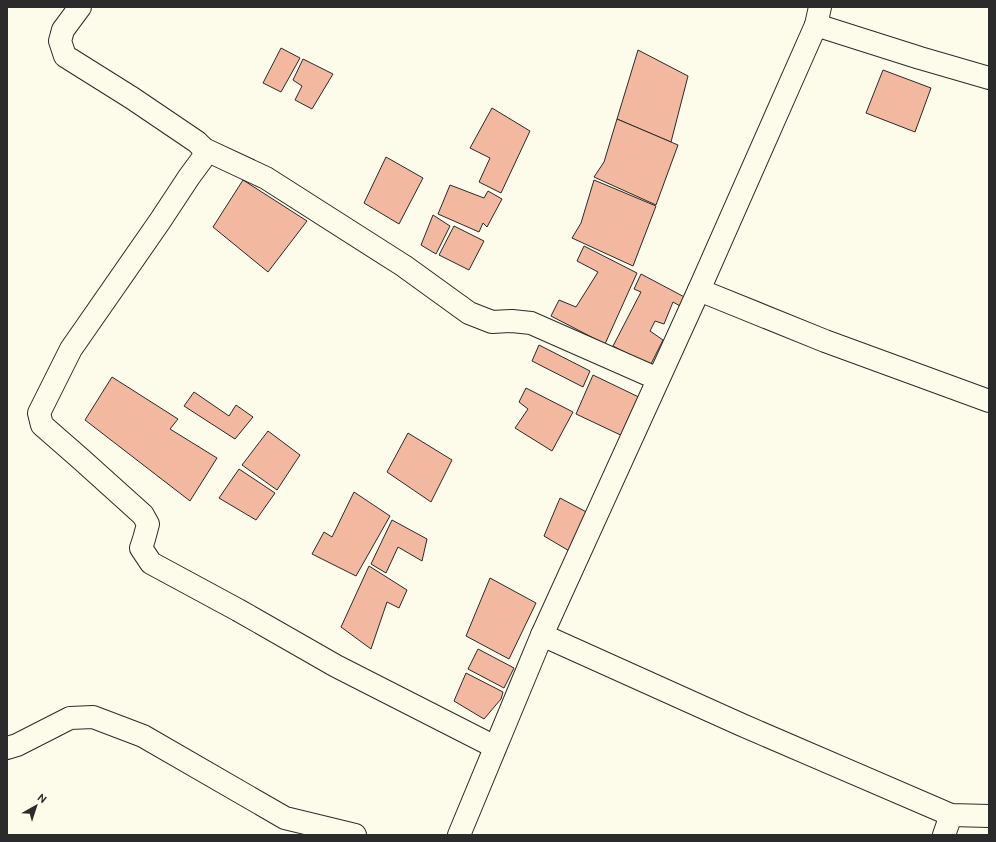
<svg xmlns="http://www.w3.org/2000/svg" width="996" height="842" font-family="Ubuntu,sans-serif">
<rect width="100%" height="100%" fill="#fdfbea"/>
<g fill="#f2b8a0" stroke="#2b2b2b">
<path d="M281 48 300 58 281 92 263 83Z"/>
<path d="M638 50 688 76 671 142 617 119Z"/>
<path d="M303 59 333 74 312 109 295 100 302 86 293 80Z"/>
<path d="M883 70 931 88 915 132 866 113Z"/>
<path d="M492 108 530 131 501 193 479 182 490 158 470 148Z"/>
<path d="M617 119 678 145 656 205 594 177 604 162Z"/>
<path d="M386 157 423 178 399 224 364 203Z"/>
<path d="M243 180 307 221 268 272 213 227Z"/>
<path d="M594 180 656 206 633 266 572 238 581 223Z"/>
<path d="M450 185 484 198 488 191 502 199 487 227 483 223 479 232 438 214Z"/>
<path d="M433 215 450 226 436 254 421 245Z"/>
<path d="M454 226 484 241 469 270 439 255Z"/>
<path d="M584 246 637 273 605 344 551 316 559 300 576 307 598 272 577 261Z"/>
<path d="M641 274 692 301 687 310 673 302 664 324 655 321 650 331 663 340 650 366 613 346 641 292 634 289Z"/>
<path d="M539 345 590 371 583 387 532 361Z"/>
<path d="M593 375 647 401 629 439 576 414Z"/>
<path d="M112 377 178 419 170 429 217 458 190 501 85 420Z"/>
<path d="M526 388 573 412 552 451 515 428 528 409 519 402Z"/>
<path d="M194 392 229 416 236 405 253 417 235 439 184 406Z"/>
<path d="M268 431 300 455 277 490 242 465Z"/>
<path d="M408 433 452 460 431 502 387 472Z"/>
<path d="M239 469 275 493 256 520 219 498Z"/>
<path d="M354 492 390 516 356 576 312 554 324 532 332 537Z"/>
<path d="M560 498 594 516 576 555 544 536Z"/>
<path d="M392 520 427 539 422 561 398 547 386 573 371 564Z"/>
<path d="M369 566 407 590 399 608 387 602 371 649 341 627Z"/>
<path d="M490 578 536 603 509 659 466 636Z"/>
<path d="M478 649 514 668 504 688 468 669Z"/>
<path d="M466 673 503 692 501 699 484 719 454 701Z"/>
</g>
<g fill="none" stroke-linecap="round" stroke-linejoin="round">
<defs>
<g id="street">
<path d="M80 7 63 30 60 41 65 56 132 98 197 142 204 149 266 178 404 266 469 313 492 322 512 321 531 323 658 379"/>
<path d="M816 25 920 58 989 78"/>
<path d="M204 149 203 158 189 177 160 221 71 349 39 413 42 425 82 460 143 515 148 524 144 539 141 548 151 563 238 610 336 666 495 747"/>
<path d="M699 290 825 341 989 401"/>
<path d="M542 635 742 725 951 815 989 816"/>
<path d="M7 748 17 745 70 718 93 717 143 736 285 818 355 835"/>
<path d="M459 835 542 635 699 290 816 25 820 7"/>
<path d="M944 835 951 815"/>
</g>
</defs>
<use href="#street" stroke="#2b2b2b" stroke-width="24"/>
<use href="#street" stroke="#fdfbea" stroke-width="22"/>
</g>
<rect width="996" height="842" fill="none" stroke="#2b2b2b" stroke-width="16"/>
<g transform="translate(36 806) rotate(39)" stroke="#fdfbea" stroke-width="3" paint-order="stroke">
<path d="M0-3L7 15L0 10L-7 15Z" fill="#2b2b2b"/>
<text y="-6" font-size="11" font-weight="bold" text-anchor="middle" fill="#2b2b2b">N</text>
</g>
</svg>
